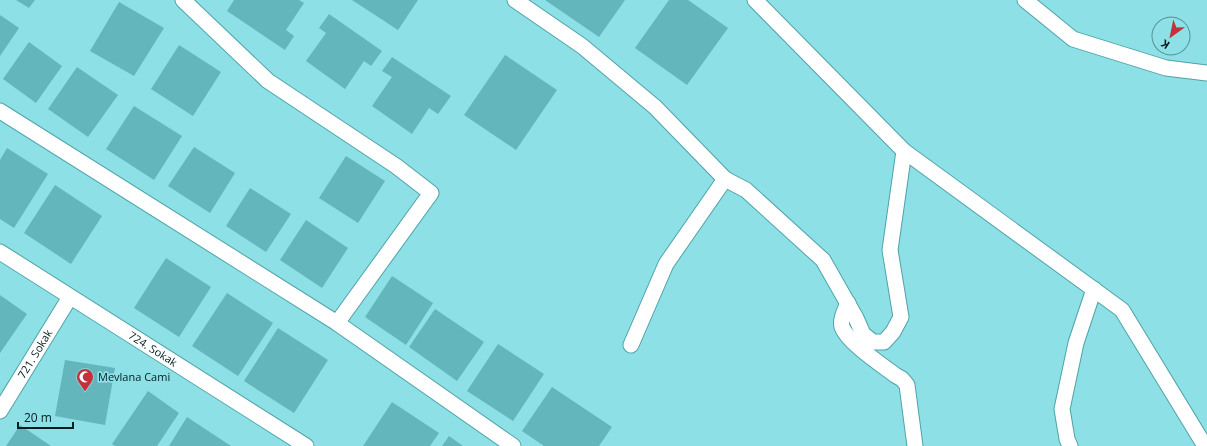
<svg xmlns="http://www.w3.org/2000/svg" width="1207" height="446" font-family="'Open Sans',sans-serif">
<rect width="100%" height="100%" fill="#8ce0e6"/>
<g fill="#63b6bc">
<path d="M16 0H35L29 8Z"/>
<path d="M234 0H299L304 3 286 30 294 36 285 50 227 11Z"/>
<path d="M352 0H418L398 30Z"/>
<path d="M545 0H625L599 37Z"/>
<path d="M669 0H688L728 28 687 85 635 48Z"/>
<path d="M119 2 164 28 134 76 90 51Z"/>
<path d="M329 14 382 51 371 66 364 61 345 89 306 61 326 33 319 28Z"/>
<path d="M0 15 19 28 0 56Z"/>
<path d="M29 42 62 66 36 103 3 79Z"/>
<path d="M179 45 221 72 193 116 151 89Z"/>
<path d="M505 55 557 90 516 150 464 115Z"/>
<path d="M392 57 451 96 438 114 429 108 412 134 372 106 392 77 382 71Z"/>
<path d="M77 67 118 95 88 137 48 109Z"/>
<path d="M134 106 182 136 154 180 106 149Z"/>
<path d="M194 147 235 173 210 213 168 186Z"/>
<path d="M7 148 48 174 14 228 0 219V160Z"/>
<path d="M346 156 385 181 358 223 319 198Z"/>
<path d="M55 185 102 216 71 264 24 233Z"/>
<path d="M250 188 291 214 266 252 226 226Z"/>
<path d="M306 220 348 248 322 288 280 260Z"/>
<path d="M166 258 211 287 179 337 134 308Z"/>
<path d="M392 276 433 303 406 345 365 317Z"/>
<path d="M227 293 273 323 238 376 192 346Z"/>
<path d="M0 295 27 314 0 353Z"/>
<path d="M435 309 484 342 457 381 409 347Z"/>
<path d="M278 328 328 360 294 413 244 381Z"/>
<path d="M498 344 544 374 513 421 467 391Z"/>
<path d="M65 360 115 368 105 425 55 416Z"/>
<path d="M552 387 612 427 599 446H544L522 431Z"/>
<path d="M148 391 179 413 157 446H115L112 444Z"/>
<path d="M392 402 439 433 430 446H363Z"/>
<path d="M187 417 231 446H169Z"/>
<path d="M20 425 51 446H6Z"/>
<path d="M449 436 463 446H442Z"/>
</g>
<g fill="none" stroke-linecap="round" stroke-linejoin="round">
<defs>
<g id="street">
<path d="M183 0 268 81 396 166 431 193 337 323"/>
<path d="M515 0 582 46 655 107 725 179 746 190 823 260 856 318 863 334 873 342H884L893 332 901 317 890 250 904 151"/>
<path d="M755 0 904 151 1122 310 1205 446"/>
<path d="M1025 0 1073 39 1166 68 1207 73"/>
<path d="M0 111 337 323 513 446"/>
<path id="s1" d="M0 252 306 446"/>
<path d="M848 303C845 310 840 319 842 327 848 343 882 365 895 375L902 379 907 385 915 446"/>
<path d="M631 345 666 264 725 179"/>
<path id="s2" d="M0 411 70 297"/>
<path d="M1070 446 1067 439 1062 409 1076 343 1094 289"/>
</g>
</defs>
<use href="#street" stroke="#4fa3a9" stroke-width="17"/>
<use href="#street" stroke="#fff" stroke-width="15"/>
</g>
<defs>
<symbol id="mosque-pin" viewBox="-11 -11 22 30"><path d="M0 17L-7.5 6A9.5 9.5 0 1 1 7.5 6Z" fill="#c2323d" stroke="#8ce0e6"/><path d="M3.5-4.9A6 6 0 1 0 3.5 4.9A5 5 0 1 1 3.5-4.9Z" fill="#fff"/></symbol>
</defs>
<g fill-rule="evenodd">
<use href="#mosque-pin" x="75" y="367" width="20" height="27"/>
</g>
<g text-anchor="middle" stroke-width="3.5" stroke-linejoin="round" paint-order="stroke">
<g font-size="11" fill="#031e20" stroke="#8ce0e6">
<text dy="4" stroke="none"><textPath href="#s1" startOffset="181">724. Sokak</textPath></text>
<text dy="4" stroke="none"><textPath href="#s2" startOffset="67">721. Sokak</textPath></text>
</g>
<g font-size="11" fill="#031e20" stroke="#8ce0e6" text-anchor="start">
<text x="98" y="381">Mevlana Cami</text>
</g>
</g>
<g transform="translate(1171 36) rotate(213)"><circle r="19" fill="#8ce0e6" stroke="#559297"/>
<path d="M0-3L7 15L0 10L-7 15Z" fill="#c2323d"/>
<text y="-6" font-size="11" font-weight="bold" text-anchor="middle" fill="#031e20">K</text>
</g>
<path d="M18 422v6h55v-6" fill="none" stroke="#031e20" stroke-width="2"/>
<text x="24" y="422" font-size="12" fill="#031e20" stroke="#8ce0e6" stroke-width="3" paint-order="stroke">20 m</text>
</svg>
